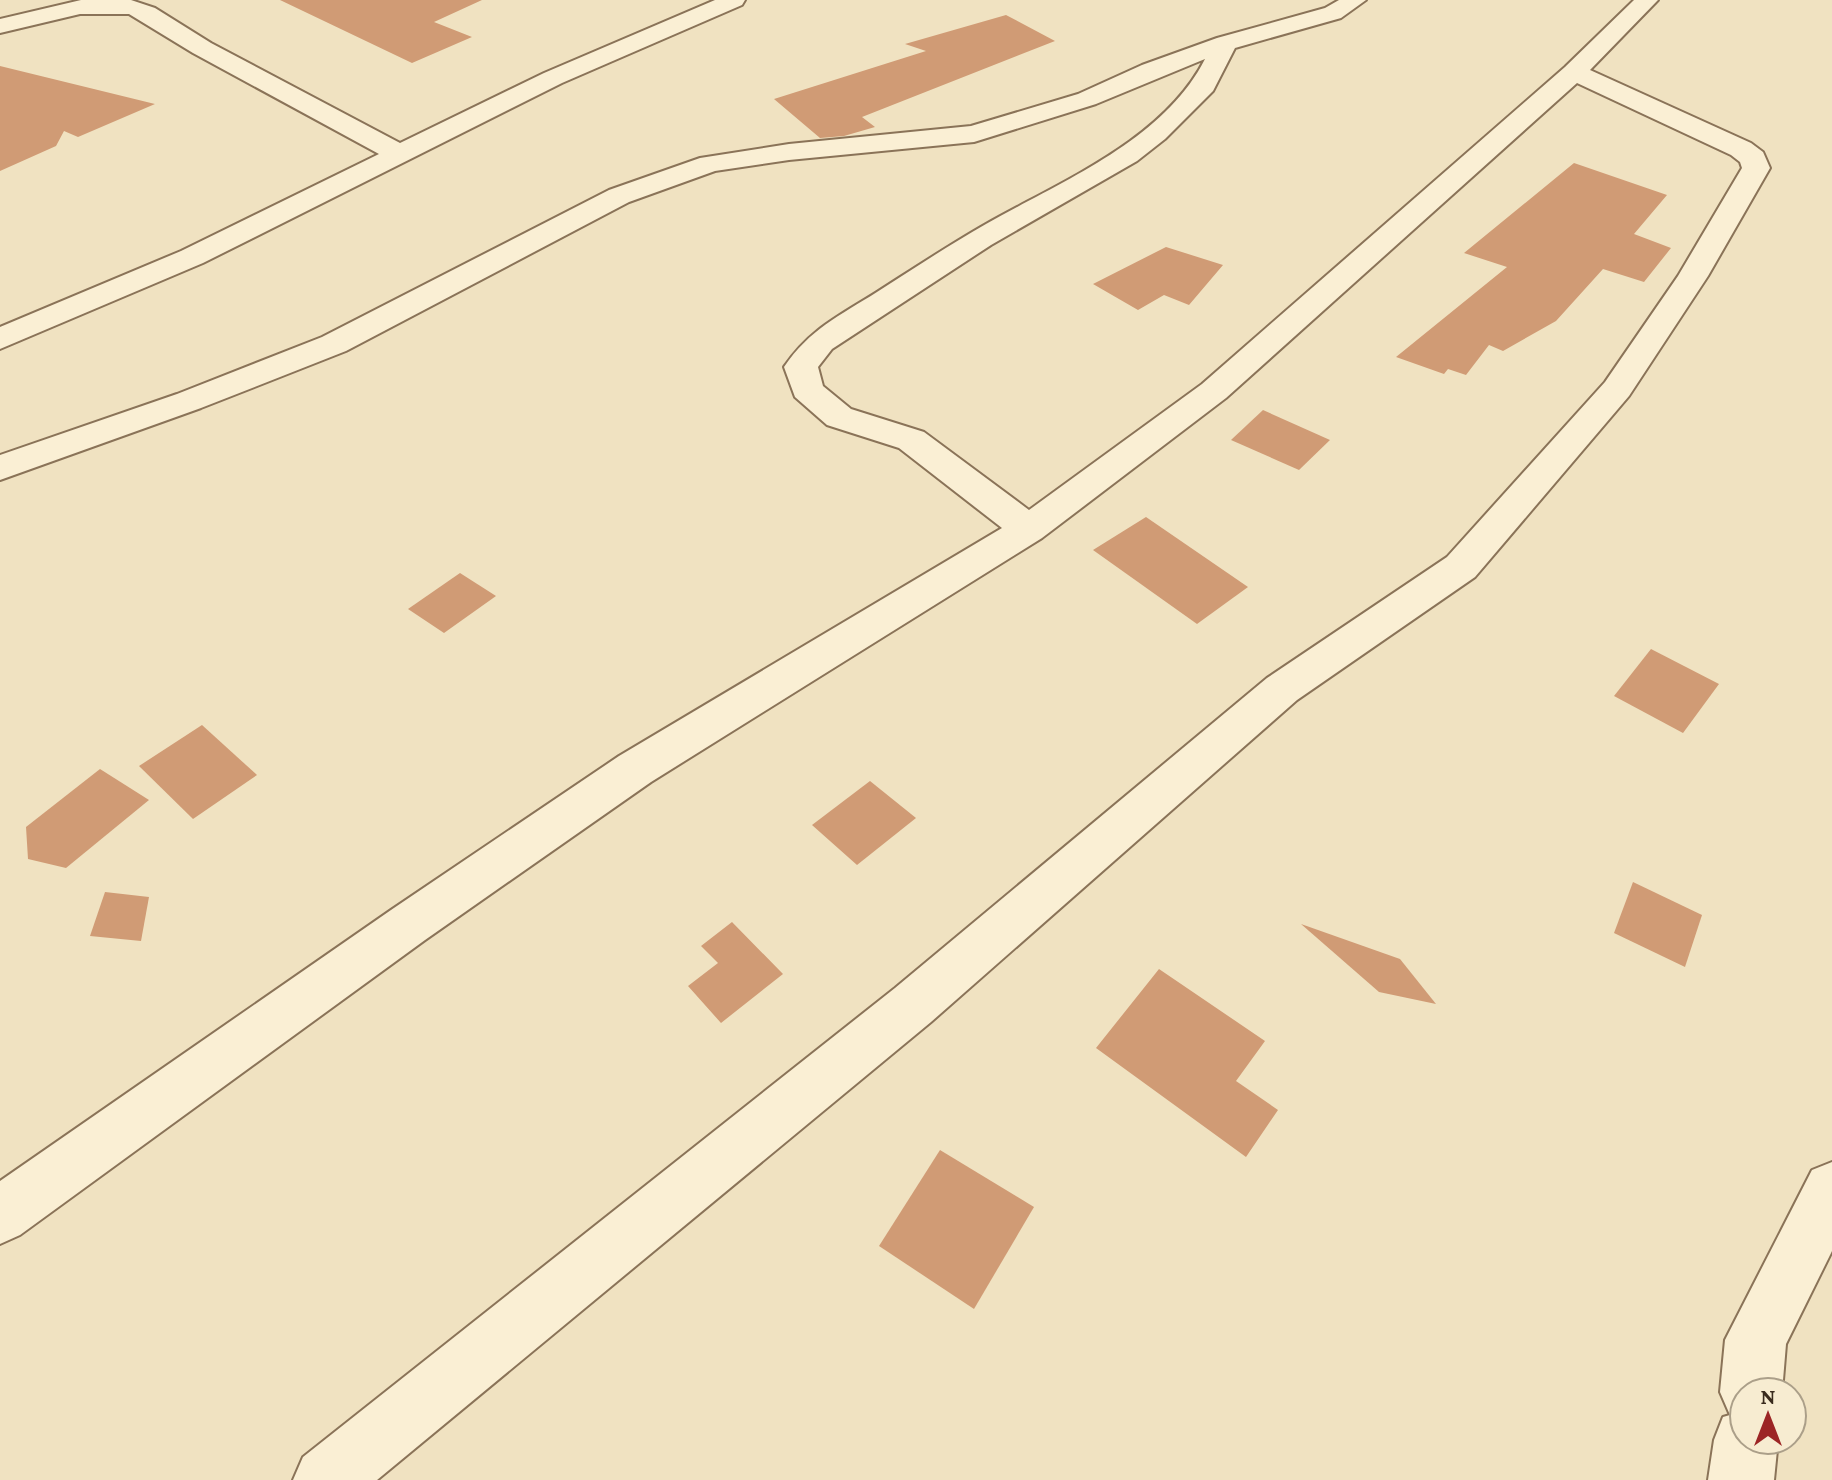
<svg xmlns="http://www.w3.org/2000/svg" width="1832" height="1480" font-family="'Crimson Pro',serif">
<rect width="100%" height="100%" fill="#f0e2c1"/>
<g fill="#d09b75">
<path d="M280 0H482L434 22 472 37 412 63Z"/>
<path d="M1006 15 1055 41 862 117 875 127 844 136 820 138 774 99 926 51 905 44Z"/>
<path d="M0 66 155 104 78 137 64 131 56 146 0 171Z"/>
<path d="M1574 163 1667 195 1634 234 1671 248 1644 282 1603 269 1556 321 1503 351 1489 345 1466 375 1448 369 1444 374 1396 357 1507 267 1464 253Z"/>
<path d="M1166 247 1223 265 1189 305 1164 295 1138 310 1093 284Z"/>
<path d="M1263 410 1330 440 1299 470 1231 440Z"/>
<path d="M1146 517 1248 587 1197 624 1093 550Z"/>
<path d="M460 573 496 596 444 633 408 609Z"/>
<path d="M1651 649 1719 684 1683 733 1614 696Z"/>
<path d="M202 725 257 775 193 819 139 766Z"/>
<path d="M100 769 149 800 66 868 28 859 26 827Z"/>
<path d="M870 781 916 818 857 865 812 825Z"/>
<path d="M1633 882 1702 915 1685 967 1614 933Z"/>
<path d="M105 892 149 897 141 941 90 936Z"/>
<path d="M732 922 783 974 721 1023 688 986 718 963 701 946Z"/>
<path d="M1301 924 1400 959 1436 1004 1379 992Z"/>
<path d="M1159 969 1265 1041 1236 1081 1278 1110 1246 1157 1096 1048Z"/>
<path d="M940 1150 1034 1207 974 1309 879 1246Z"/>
</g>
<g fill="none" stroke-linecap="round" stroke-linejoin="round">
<defs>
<g id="street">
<path d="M81 0H131L155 8 211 43 400 143 544 73 715 0H745L742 5 562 83 203 263 0 349V327L181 251 379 154 193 53 129 14H80L0 33V19Z"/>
<path d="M1339 0H1366L1341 18 1235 48 1213 91 1165 139 1137 161 991 245 832 349 818 367 823 386 851 409 924 432 1029 510 1202 384 1565 67 1634 0H1658L1590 70 1751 143 1763 152 1770 168 1708 276 1629 396 1475 577 1297 700 931 1022 377 1480H293L303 1457 895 988 1267 678 1447 557 1605 382 1678 276 1742 168 1740 162 1731 155 1577 83 1226 398 1042 538 651 782 425 940 20 1235 0 1244V1181L391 910 619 756 1002 528 899 448 827 425 795 397 784 367C810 329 839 316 877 292 913 269 949 245 986 224 1062 181 1164 140 1205 59L1096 104 974 142 789 160 715 171 629 202 346 351 201 408 0 480V455L177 394 322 337 609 190 700 158 789 144 971 126 1078 94 1142 65 1217 38 1325 8Z"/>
<path d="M1832 1162V1251L1786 1344 1782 1392H1744V1440H1778L1774 1480H1708L1714 1440 1723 1417 1730 1415 1720 1392 1725 1340 1812 1170Z"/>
</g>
</defs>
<use href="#street" stroke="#8a7358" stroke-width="4"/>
<use href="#street" fill="#faefd4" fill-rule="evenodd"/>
</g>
<g transform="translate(1768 1416)"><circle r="38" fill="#f7ecd1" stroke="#ab9f89" stroke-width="2"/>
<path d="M0-6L14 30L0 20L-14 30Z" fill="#9c2525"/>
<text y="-12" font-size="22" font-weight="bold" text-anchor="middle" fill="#392b1d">N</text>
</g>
</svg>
